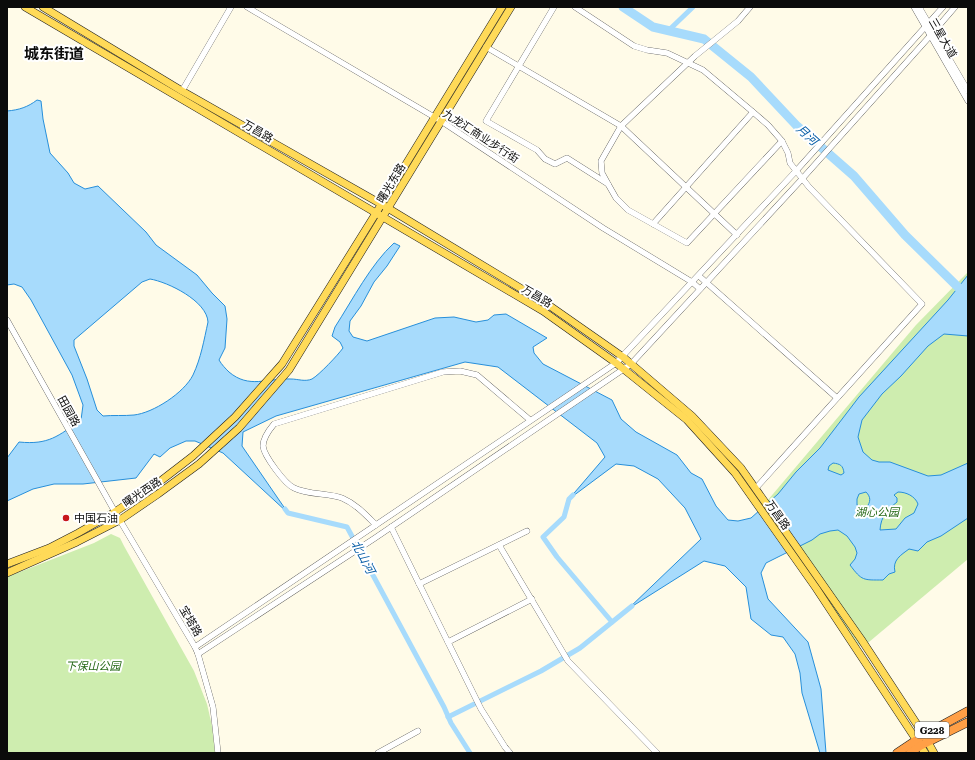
<svg xmlns="http://www.w3.org/2000/svg" width="975" height="760" font-family="'Roboto Serif','Noto Sans SC',serif">
<rect width="100%" height="100%" fill="#fffbe8"/>
<g fill="#ceedaf">
<path d="M968 272V559L863 647 859 645 762 507 916 325Z"/>
<path d="M111 534 120 538 124 546 194 671 207 704 212 726 215 753H7V577L94 543Z"/>
</g>
<path fill="#a7dbfc" stroke="#278fda" fill-rule="evenodd" d="M37 100 41 101 43 119 50 153 68 173 74 183 85 189 98 186 146 232 156 245 197 275 212 293 225 306 227 319 225 348 219 360C222 365 225 368 229 372 249 389 267 378 291 379 298 379 305 382 312 379 319 375 338 355 343 348L340 342 332 336 335 327C353 299 371 264 394 243L400 246 387 266 374 282 361 306 350 321 349 331 353 337 367 341 435 318 454 317 476 322 488 320 494 315 506 314 547 338 533 347 534 353 543 364 612 400 621 419 636 432 677 455 691 473 702 479 716 506 728 520 738 521 751 518 778 494 796 472 820 448 859 397 948 300 968 275V336L944 334 928 346 901 376 882 394 862 420 858 437 863 452 872 460 879 462H890L928 476 941 475 968 463V518L941 536 927 542 918 551 909 549C901 555 892 560 895 572L889 574 883 580C863 580 862 581 850 565L855 559 857 553 855 547 847 536 838 530 830 531 820 534 812 540 766 563 761 573 768 599 808 642 821 689 826 753H820L802 693 800 673 795 654 783 637 771 635 751 619 746 587 725 566 704 561 628 609 701 539 685 508 658 479 634 466 616 464 569 499 605 457 597 443 498 367 465 362 276 416 243 432 242 446 288 513 223 453 195 441H186L170 448 160 457 154 454 136 478 83 484H54L33 489 7 501V458L19 442C49 445 58 436 81 420L83 405 72 375 31 300 22 287 14 284 7 285V111C19 110 28 107 37 100ZM150 279C168 282 207 301 208 322 204 340 201 358 193 375 184 393 153 413 134 415 124 416 113 415 103 416L97 410 87 379 74 346V340L142 282ZM833 463C840 464 843 465 844 473L841 475 828 470 829 466ZM866 492C871 497 871 502 866 508L857 505V499L859 494ZM898 492C906 492 915 496 918 504L914 513 905 518 896 529 880 530C881 516 887 510 897 502V498L894 495Z"/>
<g fill="none" stroke-linecap="round" stroke-linejoin="round">
<g stroke="#a7dbfc" stroke-width="5">
<path d="M668 31 693 7"/>
<path d="M573 495 569 499 564 517 543 537 557 557 612 622"/>
<path d="M285 509 288 513 347 527 444 707 451 723 470 753"/>
<path d="M448 717 541 671 580 648 632 606"/>
</g>
<path stroke="#a7dbfc" stroke-width="9" d="M623 7 653 27 704 39 751 77 797 126 854 176 905 235 968 297"/>
<defs>
<g id="minor">
<path d="M247 7 441 121 603 228 692 282 700 289"/>
<path d="M554 7 486 121 537 150 545 159 555 164 567 158 608 184"/>
<path d="M575 7 634 46 647 50 667 53 703 70 753 112 768 125 782 141 788 153 790 163 809 187 922 304 756 488"/>
<path d="M750 7 738 21 695 56 621 126 601 161 602 173 608 184 616 198 628 210 687 243 782 141"/>
<path d="M914 7 968 101"/>
<path d="M919 7 968 91"/>
<path d="M486 47 621 126 737 235"/>
<path d="M182 91 231 7"/>
<path d="M653 224 753 112"/>
<path d="M699 276 837 398"/>
<path d="M7 320 115 512 195 647 198 654 213 707 218 753"/>
<path d="M376 525C366 515 356 504 342 498 327 493 309 495 294 488 285 484 264 456 263 446 263 438 269 430 274 424L443 372 460 371 477 375 530 420"/>
<path d="M391 527 481 709 505 747 510 753"/>
<path d="M499 545 568 661 657 753"/>
<path d="M419 584 527 531"/>
<path d="M448 642 532 599"/>
<path d="M195 647 616 363 796 171 943 7"/>
<path d="M198 654 375 538 631 364 802 179 930 36 955 7"/>
<path d="M378 753 418 731"/>
</g>
<g id="major">
<path d="M25 7 543 311 616 363 687 420 735 473 816 588 925 753"/>
<path d="M43 7 182 91 381 204 550 306 623 357 692 416 741 468 861 639 924 735 934 753"/>
<path d="M7 564 49 548 78 533 115 512 158 483 193 456 235 417 282 364 376 213 502 7"/>
<path d="M7 573 77 542 120 520 158 494 199 464 239 428 289 370 511 7"/>
</g>
<g id="highway">
<path d="M897 753 924 735 968 711"/>
<path d="M910 753 920 746 968 722"/>
</g>
</defs>
<use href="#minor" stroke="#3e3e3e" stroke-width="6"/>
<use href="#major" stroke="#1c1c1c" stroke-width="8"/>
<use href="#highway" stroke="#1c1c1c" stroke-width="9"/>
<use href="#minor" stroke="#fff" stroke-width="5.5"/>
<use href="#major" stroke="#ffda58" stroke-width="7"/>
<use href="#highway" stroke="#ff9f46" stroke-width="8"/>
</g>
<circle fill="#c7161b" stroke="#fff" stroke-width="1.5" cx="66" cy="518" r="4"/>
<g text-anchor="middle" stroke-width="4" stroke-linejoin="round" paint-order="stroke">
<rect fill="#fff" stroke="#545454" stroke-width="1" x="915" y="722" width="34" height="16" rx="3"/>
<g font-size="10" font-weight="bold" fill="#0b0b0b">
<text x="932" y="734">G228</text>
</g>
<g font-size="11" fill="#0b0b0b" stroke="#fff">
<text transform="translate(943 38) rotate(60)" y="4">三星大道</text>
<text transform="translate(258 131) rotate(30)" y="4">万昌路</text>
<text transform="translate(481 136) rotate(33)" y="4">九龙汇商业步行街</text>
<text transform="translate(391 183) rotate(-59)" y="4">曙光东路</text>
<text transform="translate(537 296) rotate(31)" y="4">万昌路</text>
<text transform="translate(69 411) rotate(61)" y="4">田园路</text>
<text transform="translate(142 492) rotate(-34)" y="4">曙光西路</text>
<text transform="translate(778 515) rotate(55)" y="4">万昌路</text>
<text transform="translate(191 621) rotate(60)" y="4">宝塔路</text>
</g>
<g font-size="11" font-style="italic" fill="#256816" stroke="#fff">
<text x="877" y="516">湖心公园</text>
<text x="93" y="670">下保山公园</text>
</g>
<g font-size="11" fill="#0b0b0b" stroke="#fff" text-anchor="start">
<text x="74" y="522">中国石油</text>
</g>
<g font-size="12" font-style="italic" fill="#095fa7" stroke="#fff">
<text transform="translate(807 135) rotate(42)" y="4">月河</text>
<text transform="translate(363 557) rotate(62)" y="4">北山河</text>
</g>
<g font-size="15" font-weight="bold" fill="#0b0b0b" stroke="#fff">
<text x="54" y="59">城东街道</text>
</g>
</g>
<rect width="975" height="760" fill="none" stroke="#0b0b0b" stroke-width="16"/>
</svg>
